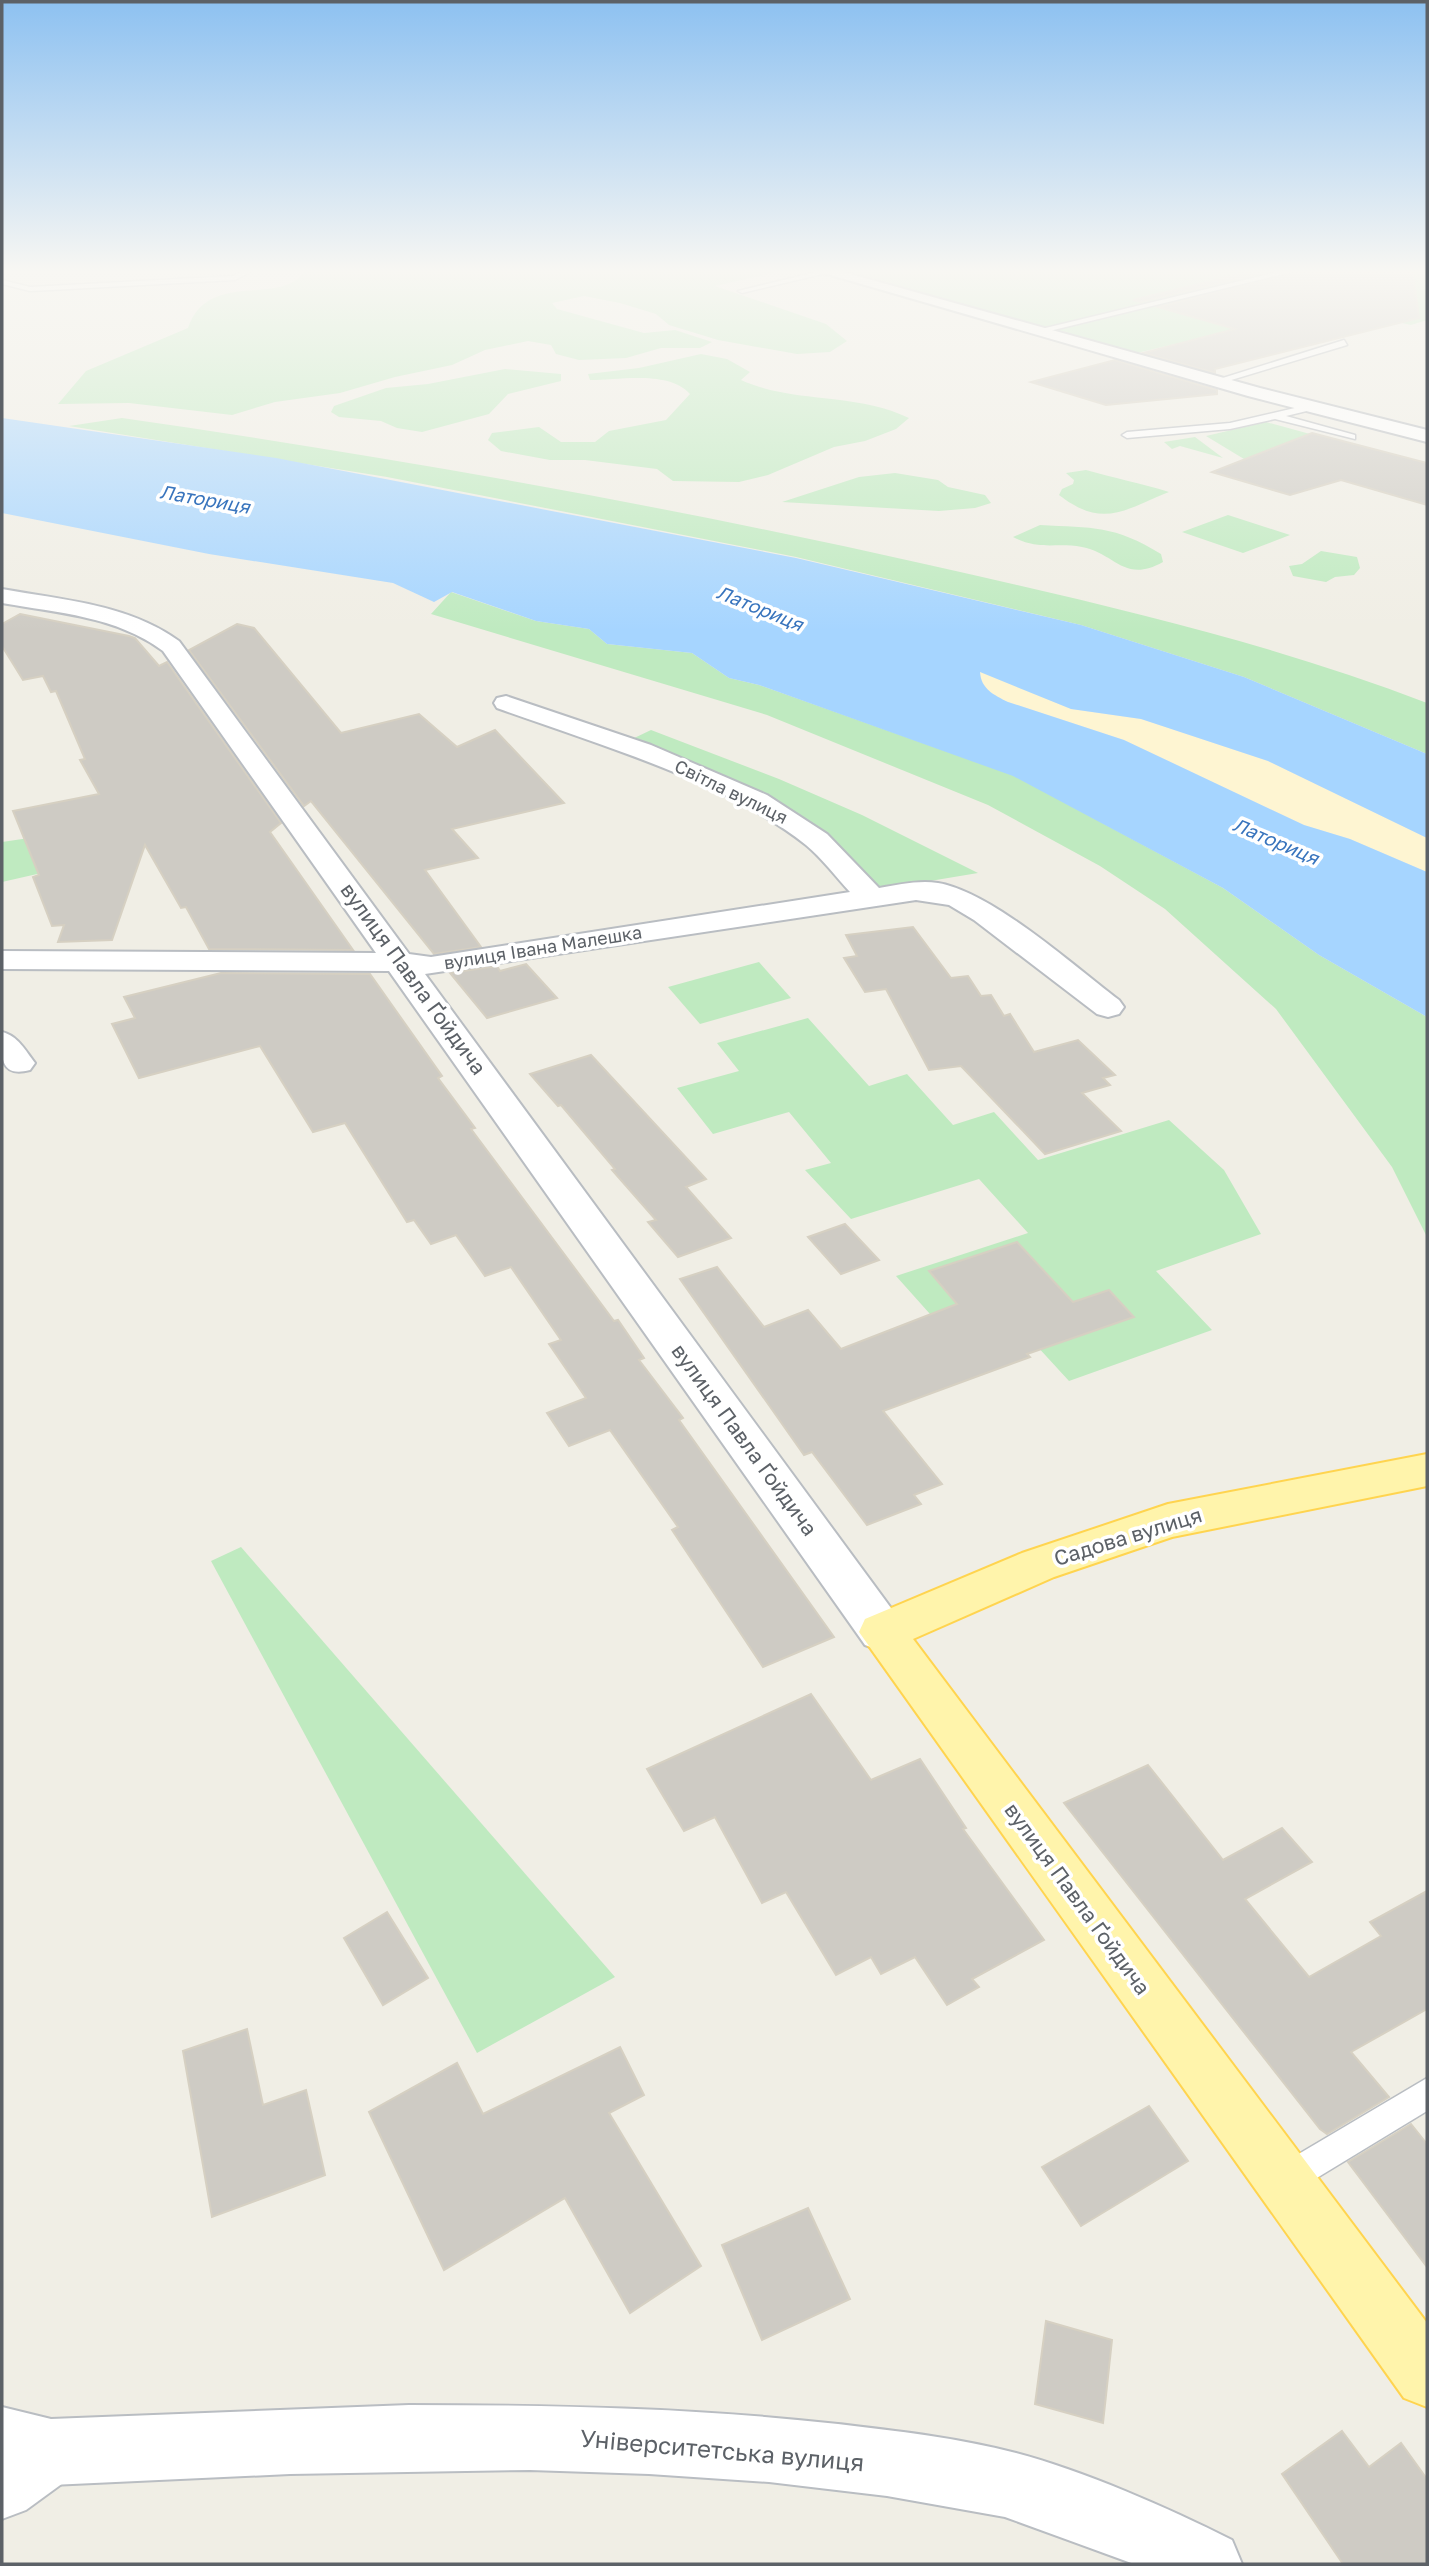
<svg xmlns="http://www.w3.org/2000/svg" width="1429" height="2566" font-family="'Golos Text',sans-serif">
<rect width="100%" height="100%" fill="#f0eee5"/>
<g fill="#bfeac0">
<path d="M304 272H778L715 286 826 324 847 341 830 352 797 354 718 340 669 325 656 314 620 303 584 296 552 303 557 309 644 333 675 330 712 342 700 348H661L626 358 579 360 556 354 551 345 528 341 485 350 452 365 395 377 340 393 275 402 232 415 129 403 58 404 86 371 188 328C208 269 280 307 304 272Z"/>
<path d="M849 272H1427V320L1411 325 1348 311 1189 347 1175 344 1137 353Z"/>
<path d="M701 354 727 359 750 372 741 380C794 404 856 392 909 418L896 429 865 441 834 447 768 475 739 482 673 481 657 469 585 460H550L501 451 488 440 492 433 539 427 561 442H595L609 431 666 420 690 394C669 370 619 380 590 380L588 374 639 368Z"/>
<path d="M505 369 561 374V381L508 394 489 414 422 432 397 428 381 421 339 417 331 412 334 406 386 388 428 384Z"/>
<path d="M122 418C393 457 662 505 929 565 1097 603 1266 641 1427 703V754L1244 677 1081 625 796 557 387 477 69 426Z"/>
<path d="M1266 422 1310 434 1244 459 1206 436Z"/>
<path d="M1195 437 1223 458 1180 446 1172 449 1164 442Z"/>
<path d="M1086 470C1113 478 1141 483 1169 492 1124 510 1103 529 1059 495L1062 489 1073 484 1074 480 1066 473Z"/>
<path d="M895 473 938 480 948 487 985 495 991 503 975 508 939 511 782 502 859 477Z"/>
<path d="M1228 515 1290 535 1243 553 1182 532Z"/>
<path d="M1040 525C1093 528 1114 525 1161 554L1163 562C1124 584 1115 553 1082 547 1056 542 1040 551 1013 537Z"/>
<path d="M1321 551 1357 557 1360 568 1354 575 1335 577 1326 582 1293 576 1289 566 1302 564Z"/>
<path d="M451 592 536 621 589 629 607 644 692 653 729 678 759 685 1013 775 1223 888 1319 955 1427 1017V1237L1392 1167 1276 1009 1165 909 1100 866 988 805 767 715 431 614Z"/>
<path d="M651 730 779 779 862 815 978 873 876 890 798 818 628 741Z"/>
<path d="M36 837 103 859 2 882V842Z"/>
<path d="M759 962 791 998 700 1024 668 987Z"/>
<path d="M808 1018 869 1086 907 1074 953 1125 994 1112 1038 1160 1169 1120 1224 1170 1261 1234 1156 1271 1212 1330 1069 1381 1012 1319 955 1342 896 1276 1028 1233 979 1179 851 1219 805 1170 831 1163 789 1112 713 1134 677 1088 739 1071 717 1043Z"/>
<path d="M241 1547 615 1977 477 2053 211 1561Z"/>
</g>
<path fill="#fef5d2" d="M980 671 1071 709 1141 719 1268 761 1427 838V872L1350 839 1304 825 1124 740 1008 702C993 695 981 689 980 671Z"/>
<path fill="#a6d5ff" d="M2 418 276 458 796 558 1081 625 1244 677 1427 754V838L1268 761 1141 719 1071 709 980 672C981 689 994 695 1008 702L1124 740 1304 825 1350 839 1427 872V1017L1319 955 1223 888 1013 776 759 685 729 678 692 653 607 644 589 629 536 621 452 592 434 602 393 583 209 554 2 513Z"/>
<g fill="#cecbc4" stroke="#d6d0c2" stroke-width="2">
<path d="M1248 272H1266L1141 302 1133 300Z"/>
<path d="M1294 272H1413L1419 318 1215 369V373L1143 353 1235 329 1158 307Z"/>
<path d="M1115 360 1217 390V394L1106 405 1031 382Z"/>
<path d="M1312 433 1427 463V505L1341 480 1290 495 1212 472Z"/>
<path d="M20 614 129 636 135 638 159 666 167 662 281 823 270 832 353 950 209 949 186 907 181 908 145 845 112 940 58 942 64 925 52 926 33 877 39 875 13 811 99 794 80 760 85 759 56 691 51 692 43 676 23 680 2 646V624Z"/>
<path d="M237 624 254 628 341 733 419 714 457 747 495 730 564 803 452 829 478 858 425 870 481 947 434 954 311 801 304 806 189 650Z"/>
<path d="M913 927 951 978 968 976 981 996 991 995 1004 1016 1010 1014 1034 1052 1078 1040 1115 1075 1103 1078 1110 1085 1082 1093 1121 1131 1045 1154 961 1066 929 1070 886 989 865 992 844 958 857 956 846 935Z"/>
<path d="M526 964 557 998 487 1018 450 973 497 966 500 971Z"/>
<path d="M221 973 370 974 442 1076 438 1078 475 1128 471 1129 614 1321 618 1320 644 1358 639 1360 683 1418 679 1420 834 1637 763 1667 672 1530 678 1527 610 1430 569 1446 547 1413 586 1398 549 1344 561 1340 511 1267 485 1276 456 1235 431 1244 414 1220 407 1222 345 1123 313 1132 260 1046 139 1078 112 1024 135 1018 124 997Z"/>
<path d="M591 1055 706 1179 686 1187 731 1238 678 1257 648 1222 656 1220 612 1170 615 1169 561 1105 558 1106 530 1074Z"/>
<path d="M845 1224 879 1260 841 1274 808 1237Z"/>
<path d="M1017 1242 1073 1302 1109 1290 1134 1317 1027 1354 1030 1357 883 1411 942 1484 914 1495 921 1504 867 1525 812 1452 804 1455 680 1279 717 1267 764 1327 808 1310 841 1349 957 1304 929 1271Z"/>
<path d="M811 1694 871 1780 920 1759 966 1828 963 1829 1044 1940 972 1979 979 1987 947 2005 915 1957 881 1974 871 1957 836 1975 786 1892 762 1903 715 1817 684 1831 647 1769Z"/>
<path d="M1148 1765 1223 1860 1282 1828 1312 1862 1245 1899 1309 1977 1381 1936 1370 1922 1427 1891V2009L1351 2052 1389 2097 1327 2134 1320 2129 1064 1803Z"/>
<path d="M387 1912 428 1978 383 2005 344 1938Z"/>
<path d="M247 2029 263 2105 306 2090 325 2175 212 2217 183 2051Z"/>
<path d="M620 2047 644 2095 609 2113 701 2266 630 2313 565 2198 444 2270 369 2112 457 2063 483 2114Z"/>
<path d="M1149 2106 1188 2161 1081 2226 1042 2167Z"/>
<path d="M1411 2124 1427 2144V2267L1348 2162Z"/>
<path d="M808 2208 850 2299 762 2340 722 2245Z"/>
<path d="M1046 2321 1112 2340 1103 2423 1035 2404Z"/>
<path d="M1342 2431 1369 2467 1401 2443 1427 2479V2564H1343L1282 2474Z"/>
</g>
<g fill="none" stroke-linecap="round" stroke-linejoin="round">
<defs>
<g id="service">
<path d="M240 272H250L235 280 51 290 30 291 2 284V280L30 287 233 276Z"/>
<path d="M816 272H831L742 293 738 291Z"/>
<path d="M1277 272H1291L1037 334 1033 331Z"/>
<path d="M1344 340 1347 345 1218 384 1210 382Z"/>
<path d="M1312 404 1315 409 1286 416 1355 435V439L1275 419 1230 429 1127 438 1122 435 1127 432 1230 423Z"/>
<path d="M1427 2078V2111L1297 2190 1286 2195 1275 2190 1270 2179 1275 2168Z"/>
</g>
<g id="minor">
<path d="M820 272H843L1260 388 1427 430V442L1248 396Z"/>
<path d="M2 589C63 600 128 604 179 641L409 954 431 957 850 892C836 877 822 858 806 845 726 781 594 743 497 708L494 703 497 698 506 696 651 745 767 795 827 834 879 888C898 885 918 880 938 883 992 892 1074 966 1119 1000L1124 1007 1119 1014 1108 1017 1097 1014 974 920 949 905 916 900 425 974 899 1619 905 1632 899 1645 882 1651 865 1645 389 971 2 969V951L376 953 163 651C116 616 58 613 2 603Z"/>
<path d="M2 1032C18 1036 25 1050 35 1063L30 1070C0 1078 1 1057 2 1032Z"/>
<path d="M51 2419 74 2429 84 2452 74 2475 26 2510 2 2519V2446L28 2429Z"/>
</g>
<path id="tertiary" d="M409 2405C553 2405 695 2408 838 2424 897 2431 959 2438 1016 2453 1084 2471 1169 2508 1232 2540L1242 2564H1134L1005 2517 887 2496 769 2482 649 2474 530 2470 290 2474 51 2485 2 2473V2407L51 2419Z"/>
<path id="primary" d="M1427 1454V1486L1172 1537 1054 1577 913 1639 1427 2323V2407L1404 2398 859 1632 865 1619 1022 1553 1168 1504Z"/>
</defs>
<use href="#service" stroke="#b9bdc2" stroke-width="3"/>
<use href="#minor" stroke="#b9bdc2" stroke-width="4"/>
<use href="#tertiary" stroke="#b9bdc2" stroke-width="4"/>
<use href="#primary" stroke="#ffd44f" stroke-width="4"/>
<use href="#service" fill="#fff" fill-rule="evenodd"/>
<use href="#minor" fill="#fff" fill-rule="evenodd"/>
<use href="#tertiary" fill="#fff" fill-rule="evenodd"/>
<use href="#primary" fill="#fff4ab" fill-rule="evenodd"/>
</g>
<linearGradient id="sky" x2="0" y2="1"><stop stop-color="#8dc1f1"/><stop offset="0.43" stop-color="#f8f7f3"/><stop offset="1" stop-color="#f8f7f3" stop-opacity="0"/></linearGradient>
<rect width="1429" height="631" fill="url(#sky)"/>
<g text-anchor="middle" stroke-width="7" stroke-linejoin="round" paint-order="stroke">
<g font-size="18" fill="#5c6167" stroke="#fff">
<text transform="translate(731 792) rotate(26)" y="6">Світла вулиця</text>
<text transform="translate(543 948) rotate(-9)" y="6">вулиця Івана Малешка</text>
</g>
<g font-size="19" font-style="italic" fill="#3874bd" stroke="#fff">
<text transform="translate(205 499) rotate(10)" y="7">Латориця</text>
<text transform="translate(760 608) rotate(22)" y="7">Латориця</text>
<text transform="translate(1276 841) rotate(23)" y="7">Латориця</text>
</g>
<g font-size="21" fill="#5c6167" stroke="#fff">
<text transform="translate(413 979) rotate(54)" y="7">вулиця Павла Ґойдича</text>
<text transform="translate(744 1440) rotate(54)" y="7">вулиця Павла Ґойдича</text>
<text transform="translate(1128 1537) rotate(-17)" y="7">Садова вулиця</text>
<text transform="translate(1077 1899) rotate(54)" y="7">вулиця Павла Ґойдича</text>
</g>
<g font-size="24" fill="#5c6167" stroke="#fff">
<text transform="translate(722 2451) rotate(5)" y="8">Університетська вулиця</text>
</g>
</g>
<rect width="1429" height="2566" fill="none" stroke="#5c6167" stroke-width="7"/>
</svg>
